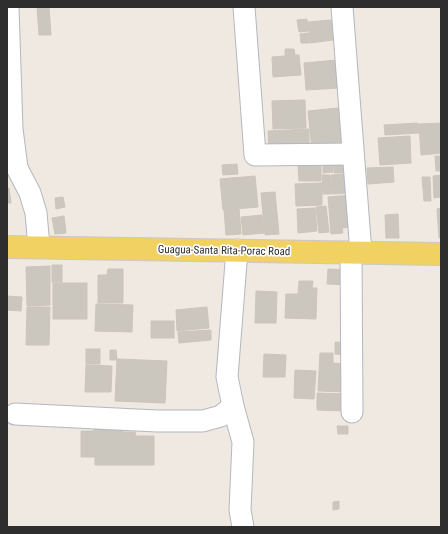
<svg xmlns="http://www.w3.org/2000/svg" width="448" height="534" font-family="'Roboto Condensed',sans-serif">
<rect width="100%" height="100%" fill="#efe9e1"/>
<g fill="#cbc7bf" stroke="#cbc5ba">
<path d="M37 7H49L51 35H39Z"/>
<path d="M307 19 308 31 299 32 297 20Z"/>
<path d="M331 20 333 40 310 43 308 22Z"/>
<path d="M308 33 309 43H301L300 34Z"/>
<path d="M285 49H294L295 55H299L301 75 273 77 272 57 285 56Z"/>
<path d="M337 60 339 88 306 90 304 63Z"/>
<path d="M305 100 306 128 273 129 272 101Z"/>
<path d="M338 108 342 147 312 150 308 111Z"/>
<path d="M418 123 419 133 385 135 384 125Z"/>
<path d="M441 123V153L421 155 419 124Z"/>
<path d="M309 129V150L269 152 268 131Z"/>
<path d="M410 136 411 163 380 165 378 138Z"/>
<path d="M435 156H441V171H436Z"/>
<path d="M237 164 238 174 223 175 222 165Z"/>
<path d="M333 165V172L323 173V166Z"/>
<path d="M334 165 350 166 349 173H334Z"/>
<path d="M298 166H321V181H299Z"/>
<path d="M393 167 394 182 368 184 367 168Z"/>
<path d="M350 174 351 193 332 194 331 175Z"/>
<path d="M322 175H330L331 194H323Z"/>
<path d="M441 175V197L434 198 433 176Z"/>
<path d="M255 176 258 207 223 210 220 179Z"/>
<path d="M422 177H430L431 201H424Z"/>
<path d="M322 183V205L296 206 295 184Z"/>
<path d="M9 188 11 203H7V189Z"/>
<path d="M275 192 279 234 265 235 261 193Z"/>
<path d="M352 195 354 227 342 228 343 233 331 234 328 197Z"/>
<path d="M63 197 65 207 56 209 55 198Z"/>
<path d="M326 206 329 232 319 233 316 207Z"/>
<path d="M315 208 317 231 298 233 297 209Z"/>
<path d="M441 208V238H439L437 209Z"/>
<path d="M239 209 241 234 226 235 224 210Z"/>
<path d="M398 214 399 238H386L385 215Z"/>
<path d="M262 215 264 233 243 235 241 217Z"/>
<path d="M64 216 66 233 55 234 52 218Z"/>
<rect x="52" y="265" width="10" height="17"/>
<path d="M50 266V305L27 306 26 267Z"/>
<path d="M108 269H123V303H98V275H107Z"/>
<path d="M328 269 348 270V285L327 284Z"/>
<path d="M299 281H313L312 288H317L316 319 285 318 286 294H298Z"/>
<rect x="53" y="283" width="34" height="36"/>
<path d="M256 291 277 292 276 323H255Z"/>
<path d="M7 296 22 297 21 311 7 310Z"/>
<path d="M96 304 133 305 132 332 95 331Z"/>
<path d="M27 307H50L49 345H26Z"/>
<path d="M207 307 209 328 177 331 176 310Z"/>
<rect x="151" y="321" width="23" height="17"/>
<path d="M211 330V340L179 343 178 332Z"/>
<path d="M335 342 349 343 348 355 335 354Z"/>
<rect x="86" y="349" width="14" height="15"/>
<path d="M110 350H116L117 360H110Z"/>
<path d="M320 353H333V363L347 364 346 392 318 391Z"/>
<path d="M264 354 286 355 285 377H263Z"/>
<path d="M117 359 167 361 165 403 115 401Z"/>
<path d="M86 365 112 366 111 392H85Z"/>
<path d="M295 370 316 371 314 399 294 398Z"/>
<path d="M317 393 346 394 345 411 317 410Z"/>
<path d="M94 426H123V432H135L136 436H154V465H95V457H81V431H94Z"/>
<path d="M337 426H348V434H338Z"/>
<path d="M339 501V509L333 510V502Z"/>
</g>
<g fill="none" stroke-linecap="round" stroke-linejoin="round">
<defs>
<g id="minor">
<path d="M8 7 12 129 17 168 30 193 36 213 39 247"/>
<path d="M244 7 255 155 353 154"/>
<path d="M342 7 361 253"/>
<path d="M237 250 227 377 233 406 243 442 240 510 243 527"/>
<path d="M351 252 352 412"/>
<path d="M15 414 157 421H203L221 416 233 406"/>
</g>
<path id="major" d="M7 247 441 254"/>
</defs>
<use href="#minor" stroke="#b4b7c1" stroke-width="23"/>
<use href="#major" stroke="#c9c9c9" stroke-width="24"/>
<use href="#minor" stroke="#fff" stroke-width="21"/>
<use href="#major" stroke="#f2d163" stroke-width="22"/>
</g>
<g text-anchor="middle" stroke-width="3.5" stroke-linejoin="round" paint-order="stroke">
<g font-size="11" fill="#2e2e2e" stroke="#fff">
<text transform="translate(224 250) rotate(1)" y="4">Guagua-Santa Rita-Porac Road</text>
</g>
</g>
<rect width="448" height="534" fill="none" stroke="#2e2e2e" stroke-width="16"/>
</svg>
